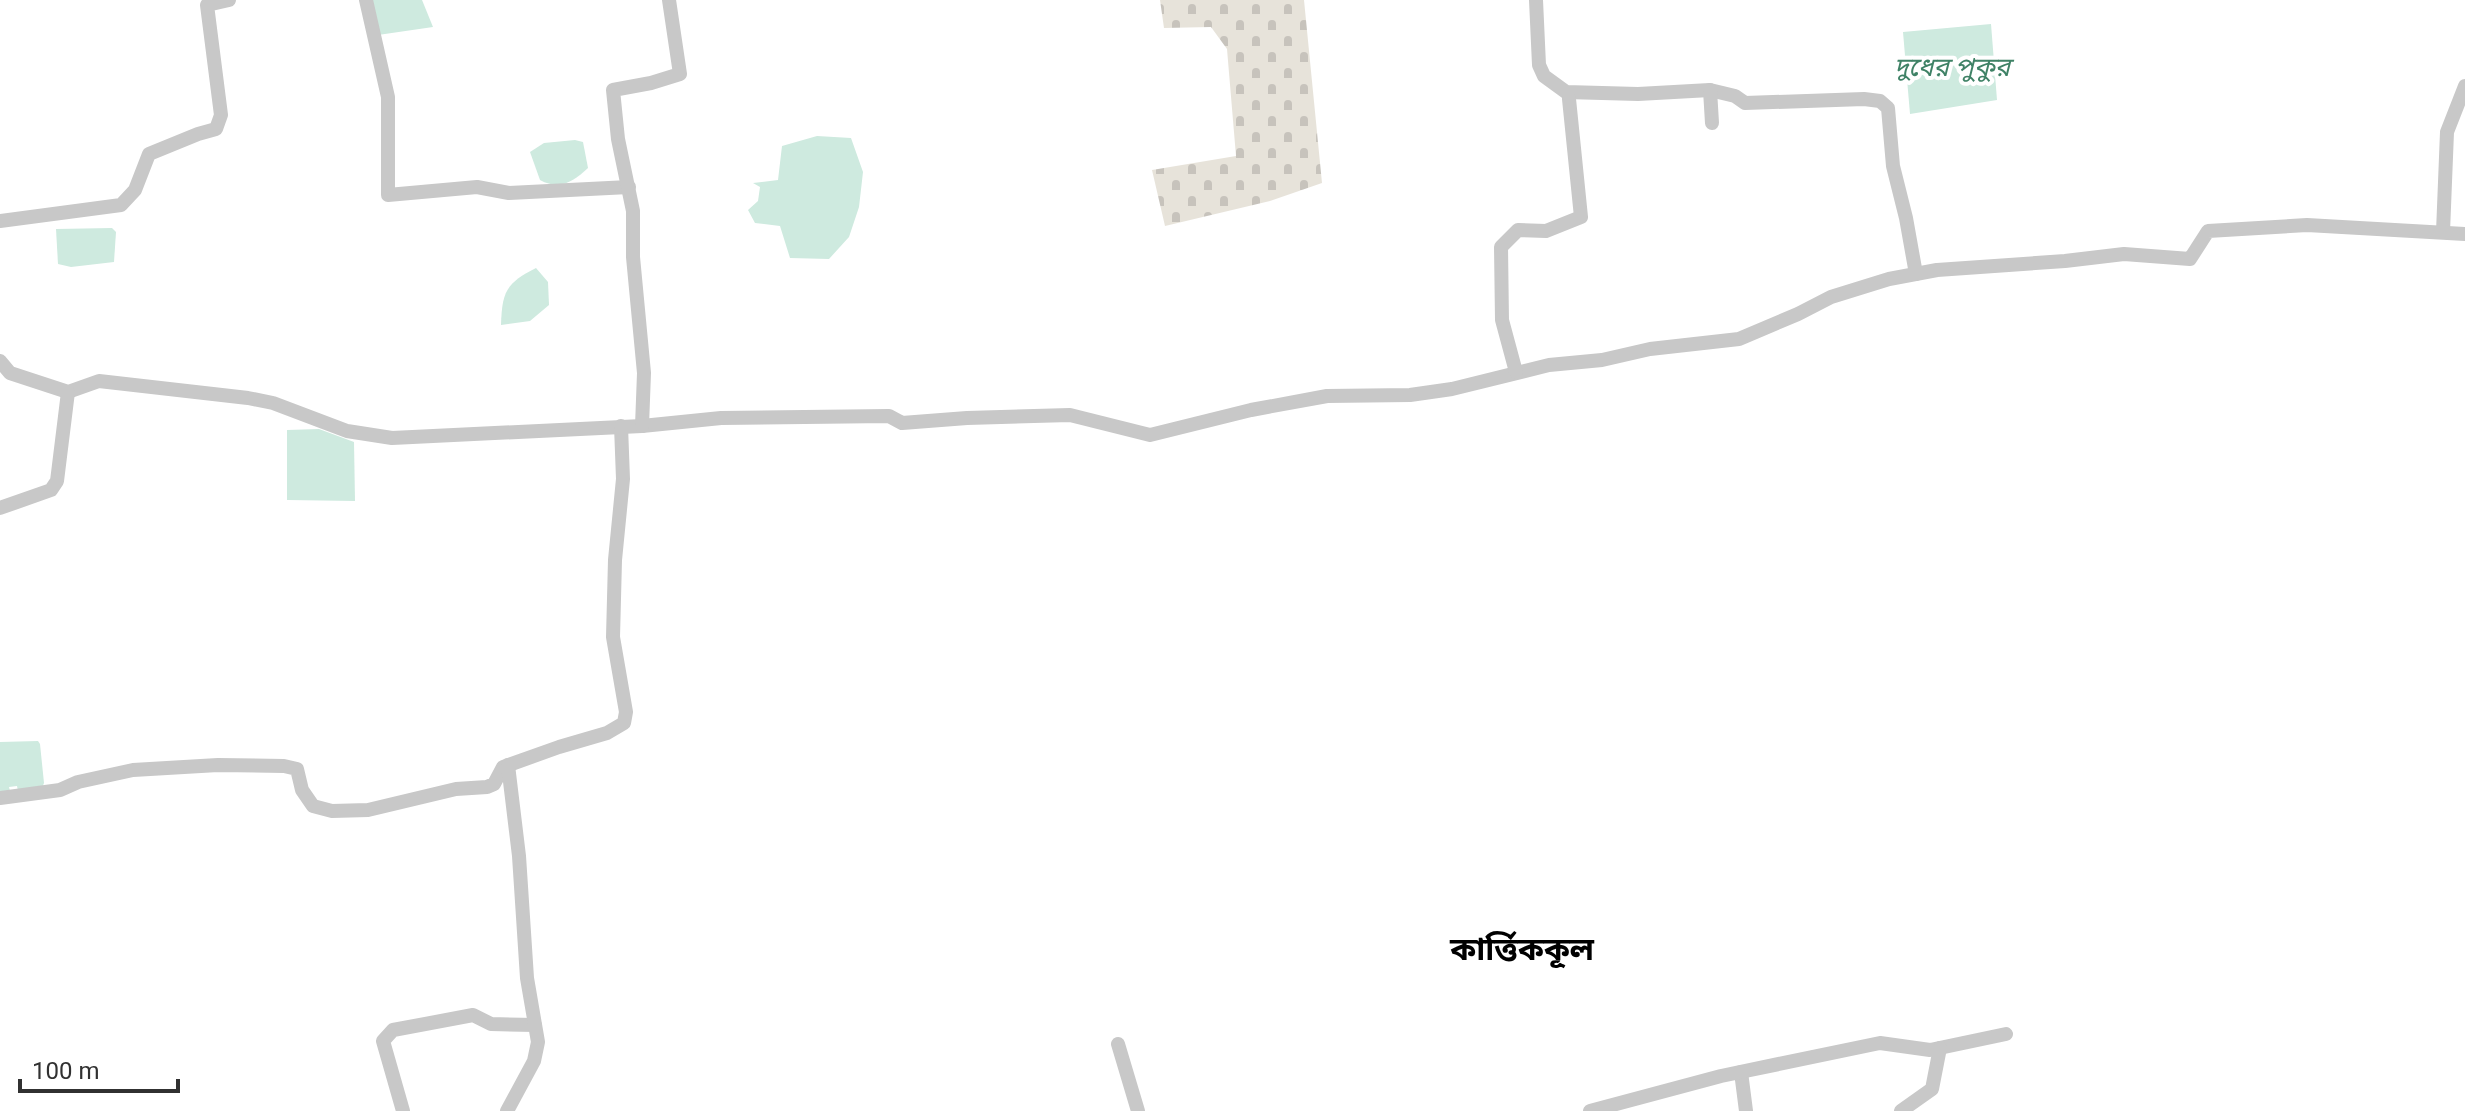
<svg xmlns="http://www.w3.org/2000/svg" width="2465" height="1111" font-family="Roboto,'Noto Sans Bengali',sans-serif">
<defs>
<pattern id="cemetery-stones" width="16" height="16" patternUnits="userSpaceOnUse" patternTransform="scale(2)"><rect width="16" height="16" fill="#e7e3da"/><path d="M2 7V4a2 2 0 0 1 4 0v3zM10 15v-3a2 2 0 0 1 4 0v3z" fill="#c7c3bc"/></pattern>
</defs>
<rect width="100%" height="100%" fill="#fff"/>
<path fill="url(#cemetery-stones)" d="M1160 0H1304L1322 183 1270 201 1165 226 1152 170 1236 156 1227 49 1211 27 1164 28Z"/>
<g fill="#ceeadf">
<path d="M372 0H422L433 27 378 35Z"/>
<path d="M1991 24 1997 100 1910 114 1903 32Z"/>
<path d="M817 136 851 138 863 172 859 207 849 237 829 259 790 258 780 226 755 223 748 210 758 201 760 187 753 183 778 180 782 146Z"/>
<path d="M575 140 583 142 588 168C574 181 560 191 540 180L530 152 544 143Z"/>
<path d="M112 228 116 232 114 262 71 267 58 264 56 229Z"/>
<path d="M536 268 548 282 549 305 530 321 501 325C502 292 506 283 536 268Z"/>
<path d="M319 429 354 442 355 501 287 500V430Z"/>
<path d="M38 741 40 744 44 783 42 788 18 791 17 786 9 787 10 791 0 792V742Z"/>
</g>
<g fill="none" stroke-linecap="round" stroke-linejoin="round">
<g stroke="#c8c8c8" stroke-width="14">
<path d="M366 0 388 97V195L477 187 509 193 629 187"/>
<path d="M1536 0 1539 65 1544 76 1566 92 1638 94 1710 90 1735 96 1745 103 1864 99 1880 101 1888 108 1893 166 1906 218 1916 274"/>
<path d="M1710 90 1712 123"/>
<path d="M0 221 121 205 135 190 149 154 198 134 216 129 221 115 207 5 229 0"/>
<path d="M2443 232 2447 132 2465 86"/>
<path d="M0 361 10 373 68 392 99 381 248 398 273 403 347 431 392 438 642 426 721 418 889 416 902 423 967 418 1070 415 1150 435 1251 410 1327 396 1410 395 1452 389 1549 365 1602 360 1650 349 1739 339 1798 314 1831 297 1889 279 1937 270 2065 261 2124 254 2190 259 2208 231 2307 225 2465 234"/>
<path d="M1516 372 1502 320 1501 247 1518 230 1546 231 1581 217 1569 99"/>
<path d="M642 426 644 373 633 257V211L618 139 613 90 651 83 680 74 669 0"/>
<path d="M0 508 51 490 57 481 68 392"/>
<path d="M0 798 60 790 78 782 133 770 218 765 284 766 297 769 302 790 313 806 332 811 368 810 456 789 487 787 494 784 503 767 559 747 607 733 624 723 626 712 613 637 615 560 623 479 621 426"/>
<path d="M1118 1044 1138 1111"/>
<path d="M1741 1072 1746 1111"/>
<path d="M403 1111 383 1041 393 1030 473 1015 491 1024 535 1025"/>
<path d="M507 1111 534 1061 538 1042 527 978 519 856 508 765"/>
<path d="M1590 1111 1721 1076 1880 1043 1930 1050 2006 1034"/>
<path d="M1901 1111 1932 1089 1940 1048"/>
</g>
</g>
<g text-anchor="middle" stroke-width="8" stroke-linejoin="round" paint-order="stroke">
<g font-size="26" font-style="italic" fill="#3f8266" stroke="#fff">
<text x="1952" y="76">দুধের পুকুর</text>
</g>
<g font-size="32" font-weight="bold" fill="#000" stroke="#fff">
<text x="1522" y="960">কার্ত্তিককূল</text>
</g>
</g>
<path d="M20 1079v12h158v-12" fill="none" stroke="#313131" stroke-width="4"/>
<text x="32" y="1079" font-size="24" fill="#313131" stroke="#ffffff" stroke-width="6" paint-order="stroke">100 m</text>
</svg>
